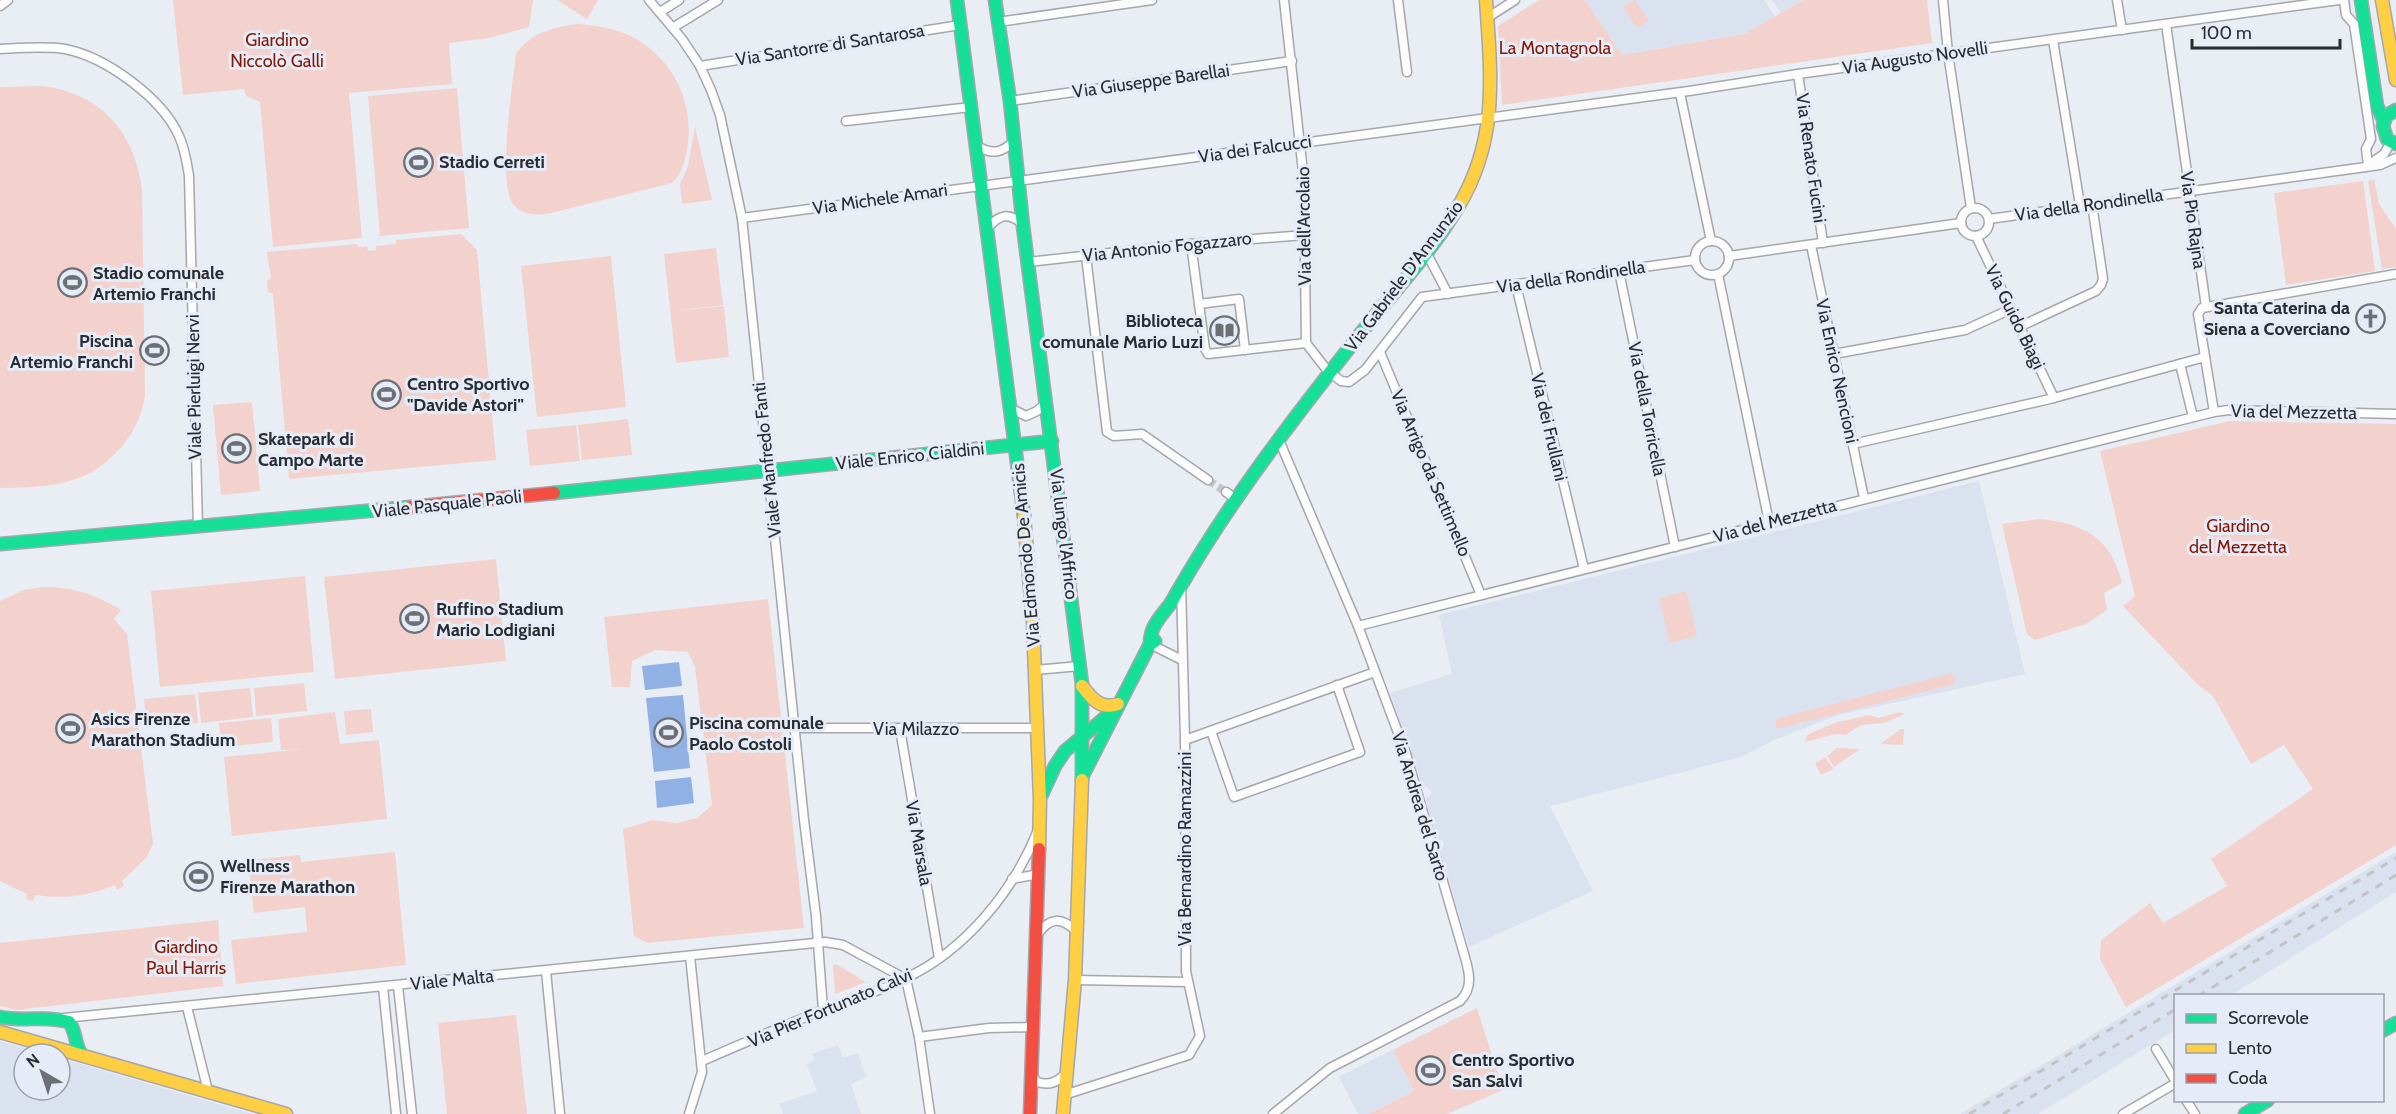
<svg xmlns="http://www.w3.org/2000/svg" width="2396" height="1114" font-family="Cabin,sans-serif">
<rect width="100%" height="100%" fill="#e9edf4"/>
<g fill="#dae2ef">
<path d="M1585 0H1764L1775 17 1744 34 1622 55Z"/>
<path d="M1772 0H1804L1781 13Z"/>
<path d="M1979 481 2025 674 1838 715 1774 740 1741 757 1550 806 1593 891 1469 947 1440 850 1444 845 1442 840 1437 839 1425 798 1431 795 1432 792 1427 787 1423 788 1390 693 1452 674 1439 615Z"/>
<path d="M2396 852V892L2232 995 2176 996 2175 1030 2038 1114H1960Z"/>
<path d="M0 1041 46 1054H24V1090H60V1058L252 1114H0Z"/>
<path d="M838 1045 843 1058 858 1053 866 1077 851 1084 861 1114H783L779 1104 817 1091 807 1064 815 1060 812 1054Z"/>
<path d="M1393 1050 1414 1091 1369 1114H1358L1339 1077Z"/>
</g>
<g fill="#f3d2ce">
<path d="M173 0H533L529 27 489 38 449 43 452 84 349 93 362 238 273 247 260 102 246 96 244 89 183 95Z"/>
<path d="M557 0H598L587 19Z"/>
<path d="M1539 0H1585L1622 55 1744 34 1804 0H1927L1932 43 1502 105 1498 26Z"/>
<path d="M1635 0 1649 21 1637 28 1623 7Z"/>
<path d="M578 24C603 26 629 31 648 47 680 72 694 111 687 150 685 162 681 175 672 183L547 214C534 215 522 215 513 204 497 184 513 82 516 54 530 33 554 27 578 24Z"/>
<path d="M43 86C101 94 134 131 142 189L145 396C142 415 134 432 122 446 88 487 49 487 0 488V87Z"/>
<path d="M457 88 469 228 380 236 368 96Z"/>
<path d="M695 127 712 200 682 204 680 184 688 166Z"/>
<path d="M2374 179 2379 204 2396 229V267L2382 269 2368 181Z"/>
<path d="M2363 181 2375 271 2286 285 2274 193Z"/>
<path d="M461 234 477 250 496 460 289 479 273 294 268 292 267 281 271 278 267 252 357 244 358 247 367 246 368 251 376 250V246L396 244V240Z"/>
<path d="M716 248 723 305 673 311 724 306 729 357 676 363 664 254Z"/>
<path d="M611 256 626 407 537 417 521 266Z"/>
<path d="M252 402 260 491 221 495 213 405Z"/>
<path d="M628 419 632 455 582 460 578 425Z"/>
<path d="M2230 421 2396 424V845L2126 1007 2100 959 2101 940 2150 903 2163 923 2227 886 2211 859 2313 789 2284 745 2251 764 2213 696 2198 685 2123 606 2135 596 2100 451Z"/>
<path d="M576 425 580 461 530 466 526 430Z"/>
<path d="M2039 519C2083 523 2111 537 2122 583L2104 593 2107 610 2086 624 2035 640 2027 634 2002 524Z"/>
<path d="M496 559 506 661 335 679 324 577Z"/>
<path d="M305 576 314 672 160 687 151 591Z"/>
<path d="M43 587C73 587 95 594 121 610L114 619 127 634 153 844 146 858 122 881 124 886 117 890 115 885C84 897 66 899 35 895L33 901 26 899 27 894 0 881V601L24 590Z"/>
<path d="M1686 591 1697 636 1670 643 1659 598Z"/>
<path d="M768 599 804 928 647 943 634 936 623 829 653 820 677 823 697 818 712 805 695 667 688 652 655 650 632 661 630 687H612L604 617Z"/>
<path d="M1952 673 1955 684 1777 729 1775 719Z"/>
<path d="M304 683 307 711 256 716 254 688Z"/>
<path d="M250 688 253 717 201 723 198 693Z"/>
<path d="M195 694 198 723 147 728 144 699Z"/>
<path d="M371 709 373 732 346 735 344 711Z"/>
<path d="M335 712 340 744 379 740 387 819 232 836 224 757 302 749 281 750 278 719Z"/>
<path d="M1900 712 1905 714 1884 723 1861 725 1845 735 1836 734 1805 742 1807 735 1837 722 1870 715 1878 718Z"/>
<path d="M271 718 273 742 221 747 219 723Z"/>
<path d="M1901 729H1904L1903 745 1880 744Z"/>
<path d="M1837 748 1859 749V750L1834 767 1827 756Z"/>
<path d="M1825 757 1833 769 1821 775 1815 763Z"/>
<path d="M395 852 406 965 236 984 231 940 307 932 305 907 254 913 248 860 300 855 301 862Z"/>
<path d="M218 920 223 986 17 1010 0 1006V943Z"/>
<path d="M836 964 866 982 835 994 833 966Z"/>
<path d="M1477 1008 1503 1090 1447 1114H1369L1414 1091 1393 1050Z"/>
<path d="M516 1015 527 1114H447L438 1023Z"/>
</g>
<g fill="#91b1e4">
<path d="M679 662 682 686 645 690 642 666Z"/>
<path d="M683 695 690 768 654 772 646 698Z"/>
<path d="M691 777 694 803 657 808 655 781Z"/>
</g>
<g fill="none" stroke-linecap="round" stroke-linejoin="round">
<path stroke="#c3c6cd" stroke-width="8" stroke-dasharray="8 4" stroke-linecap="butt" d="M1208 480 1226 492"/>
<defs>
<g id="street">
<path d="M649 0 682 39 700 66 711 90 720 115 742 218 804 820 816 916 823 1010"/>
<path d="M1284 0 1304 181 1306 343 1327 370 1341 381 1349 382 1365 370 1422 297 1695 260"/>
<path d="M1398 0 1407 72"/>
<path d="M1943 0 1948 53 1971 208"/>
<path d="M2117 0 2122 30"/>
<path d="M2344 0 2346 15 2354 24 2371 139 2366 149 2368 165"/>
<path d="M0 6 8 0"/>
<path d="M660 12 679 0"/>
<path d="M1487 18 1515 0"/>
<path d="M998 22 1152 0"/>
<path d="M2166 24 2206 307"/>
<path d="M674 27 718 0"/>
<path d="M2053 40 2080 205"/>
<path d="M0 49C21 48 44 46 65 49 106 57 162 98 179 136 185 149 187 163 189 176L198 528"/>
<path d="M700 66 960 25"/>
<path d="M1798 74 1823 243"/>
<path d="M1680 93 1711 241"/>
<path d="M1010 101 1292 61"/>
<path d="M846 121 971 107"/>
<path d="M977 146C992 155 1002 153 1014 141"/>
<path d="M2368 165 2384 154 2391 142"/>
<circle cx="1975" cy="222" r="14"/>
<path d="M742 218 1689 91 1798 74 2339 0"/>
<path d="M1989 219 2380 165 2396 158"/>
<path d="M988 228C999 214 1010 212 1023 225"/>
<path d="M1976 236 2054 398"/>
<circle cx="1712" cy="258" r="17"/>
<path d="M1191 244 1199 304 1239 299 1245 350"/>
<path d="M1811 245 1864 498"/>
<path d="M1426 252 1448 294"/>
<path d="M1086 256 1107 432 1114 436 1142 434 1208 480"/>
<path d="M1729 256 1961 223"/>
<path d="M1028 262 1191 244 1305 235"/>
<path d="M1619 271 1675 547"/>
<path d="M1718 274 1769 522"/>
<path d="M1516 285 1584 569"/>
<path d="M1199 304 1205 349 1208 354 1306 343"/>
<path d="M2019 327 2096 291 2101 285 2103 279 2092 204"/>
<path d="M1380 352 1481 595"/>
<path d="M1834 354 1965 330 2011 309"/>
<path d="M2180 364 2193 417"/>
<path d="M1012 409 1026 416 1037 411 1047 402"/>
<path d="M2214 412 2198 314 2202 308 2396 274"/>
<path d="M1853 444 2050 399 2205 357"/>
<path d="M1226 492 1237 500"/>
<path d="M1358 626 2214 412 2229 410 2396 414"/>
<path d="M1150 644 1182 660"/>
<path d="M1035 670 1080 666"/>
<path d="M795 728H1037"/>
<path d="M900 729 939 958"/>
<path d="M1211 731 1234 797 1360 752 1337 685"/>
<path d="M1185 740 1375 672"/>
<path d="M1012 879 1039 874"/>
<path d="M1038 934C1050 917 1061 917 1076 931"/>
<path d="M546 971 560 1114"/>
<path d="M906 979 919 1037 930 1114"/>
<path d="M1075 980 1187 982"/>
<path d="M398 986 412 1114"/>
<path d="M383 987 396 1114"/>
<path d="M187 1007 208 1091"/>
<path d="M64 1018 825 942 843 945 906 979"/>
<path d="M919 1037 989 1028 1033 1027"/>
<path d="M2156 1049 2176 1082"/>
<path d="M702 1061C741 1044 781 1027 821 1011 849 1000 879 992 906 978 966 950 1014 890 1038 830"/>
<path d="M1031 1074 1037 1082C1050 1086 1058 1082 1067 1072"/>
<path d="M1064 1095 1189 1055 1200 1036 1186 971 1185 740 1181 584"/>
<path d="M2186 1100 2195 1114"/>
<path d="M689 1114 702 1072 690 956"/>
<path d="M1273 1114 1330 1068 1460 1001C1474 987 1469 971 1464 954L1406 754 1358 626 1279 440"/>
<path d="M2123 1114 2176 1083"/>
</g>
<g id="fast">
<path d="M957 0 1024 516"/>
<path d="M995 0 1010 101 1023 226 1082 684V780"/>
<path d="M2361 0 2377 106 2384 121"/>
<path d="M2396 110 2386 116 2383 126 2387 139 2396 144"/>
<path d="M554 493 1052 441"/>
<path d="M0 544 411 507"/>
<path d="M1150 644C1150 628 1158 620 1167 608 1172 603 1175 595 1179 589 1231 499 1296 415 1361 333 1394 291 1431 253 1458 207"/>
<path d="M1083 775 1150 644 1155 641"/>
<path d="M1042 794 1055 766 1065 751 1113 711"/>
<path d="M0 1017C23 1022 46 1015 69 1022 77 1032 74 1045 82 1055"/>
<path d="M2382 1031 2396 1023"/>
<path d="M2245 1114 2268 1100"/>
</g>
<g id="slow">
<path d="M2382 0 2396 80"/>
<path d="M1458 207C1499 139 1491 75 1486 0"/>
<path d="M1024 516 1033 624 1040 800 1039 849"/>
<path d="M1082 686C1092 699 1101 710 1118 704"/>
<path d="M0 1032 286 1114"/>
<path d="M1063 1114 1075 980 1082 780"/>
</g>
<g id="jam">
<path d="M411 507 554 493"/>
<path d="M1030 1114 1039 849"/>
</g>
</defs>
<use href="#street" stroke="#a4a7ac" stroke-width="11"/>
<use href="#fast" stroke="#a4a7ac" stroke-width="15"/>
<use href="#slow" stroke="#a4a7ac" stroke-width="15"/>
<use href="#jam" stroke="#a4a7ac" stroke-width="15"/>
<use href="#street" stroke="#fcfcfd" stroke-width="8"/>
<use href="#fast" stroke="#16e098" stroke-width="12"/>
<use href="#slow" stroke="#ffcf43" stroke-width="12"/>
<use href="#jam" stroke="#f24e42" stroke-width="12"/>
<g stroke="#c3c3c5" stroke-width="3" stroke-dasharray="8 8" stroke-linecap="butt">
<path d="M2198 996 2396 875"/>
<path d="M1969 1114 2396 858"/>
<path d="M2003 1114 2176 1009"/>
</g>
</g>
<defs>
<symbol id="stadium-ring" viewBox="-11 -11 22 22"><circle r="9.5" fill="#e5ecf8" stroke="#6c7075" stroke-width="1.5"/><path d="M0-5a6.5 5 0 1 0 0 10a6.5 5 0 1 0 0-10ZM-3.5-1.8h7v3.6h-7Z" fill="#6c7075"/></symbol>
<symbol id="church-ring" viewBox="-11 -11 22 22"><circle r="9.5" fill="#e5ecf8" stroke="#6c7075" stroke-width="1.5"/><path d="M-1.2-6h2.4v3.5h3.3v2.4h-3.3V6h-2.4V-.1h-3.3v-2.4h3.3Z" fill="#6c7075"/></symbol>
<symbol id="library-ring" viewBox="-11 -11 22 22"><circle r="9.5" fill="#e5ecf8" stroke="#6c7075" stroke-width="1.5"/><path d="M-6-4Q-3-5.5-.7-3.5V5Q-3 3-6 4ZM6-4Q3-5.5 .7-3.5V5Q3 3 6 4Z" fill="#6c7075"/></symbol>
</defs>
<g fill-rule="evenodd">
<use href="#stadium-ring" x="402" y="146" width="33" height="33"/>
<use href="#stadium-ring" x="56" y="266" width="33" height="33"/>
<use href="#church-ring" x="2354" y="302" width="33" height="33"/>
<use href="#library-ring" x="1208" y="314" width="33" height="33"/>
<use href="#stadium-ring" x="138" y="334" width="33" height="33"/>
<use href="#stadium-ring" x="370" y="378" width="33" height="33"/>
<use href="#stadium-ring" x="220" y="432" width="33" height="33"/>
<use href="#stadium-ring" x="398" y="602" width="33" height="33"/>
<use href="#stadium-ring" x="54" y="712" width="33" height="33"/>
<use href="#stadium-ring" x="652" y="716" width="33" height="33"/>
<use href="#stadium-ring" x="182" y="860" width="33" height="33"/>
<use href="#stadium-ring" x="1414" y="1054" width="33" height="33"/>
</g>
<g text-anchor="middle" stroke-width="6" stroke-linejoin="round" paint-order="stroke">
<g font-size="18" fill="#851804" stroke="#e5ecf8">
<text x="277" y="46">Giardino<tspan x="277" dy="21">Niccolò Galli</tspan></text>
<text x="1555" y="54">La Montagnola</text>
<text x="2238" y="532">Giardino<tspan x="2238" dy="21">del Mezzetta</tspan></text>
<text x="186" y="953">Giardino<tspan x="186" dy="21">Paul Harris</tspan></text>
</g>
<g font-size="18" fill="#292c30" stroke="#e5ecf8">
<text transform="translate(830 45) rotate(-9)" y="6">Via Santorre di Santarosa</text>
<text transform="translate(1915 58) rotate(-8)" y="6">Via Augusto Novelli</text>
<text transform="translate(1151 81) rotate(-8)" y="6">Via Giuseppe Barellai</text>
<text transform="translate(1255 149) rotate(-8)" y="6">Via dei Falcucci</text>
<text transform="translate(1811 158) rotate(82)" y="6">Via Renato Fucini</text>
<text transform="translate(880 199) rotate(-8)" y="6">Via Michele Amari</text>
<text transform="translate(2089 205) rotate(-8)" y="6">Via della Rondinella</text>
<text transform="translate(2193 220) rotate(82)" y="6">Via Pio Rajna</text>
<text transform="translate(1304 226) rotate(-91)" y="6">Via dell'Arcolaio</text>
<text transform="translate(1167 247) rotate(-6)" y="6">Via Antonio Fogazzaro</text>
<text transform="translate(1404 276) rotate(-53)" y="6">Via Gabriele D'Annunzio</text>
<text transform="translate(1571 277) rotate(-8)" y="6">Via della Rondinella</text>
<text transform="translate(2015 317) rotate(64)" y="6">Via Guido Biagi</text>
<text transform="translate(1837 371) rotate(78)" y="6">Via Enrico Nencioni</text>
<text transform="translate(194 387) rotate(-91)" y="6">Viale Pierluigi Nervi</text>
<text transform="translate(1647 409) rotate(79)" y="6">Via della Torricella</text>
<text transform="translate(2294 412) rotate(1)" y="6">Via del Mezzetta</text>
<text transform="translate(1549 427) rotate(77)" y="6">Via dei Frullani</text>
<text transform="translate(910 456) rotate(-6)" y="6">Viale Enrico Cialdini</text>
<text transform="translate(767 460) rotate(-96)" y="6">Viale Manfredo Fanti</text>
<text transform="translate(1431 473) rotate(67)" y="6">Via Arrigo da Settimello</text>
<text transform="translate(447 504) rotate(-6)" y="6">Viale Pasquale Paoli</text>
<text transform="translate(1775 521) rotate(-15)" y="6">Via del Mezzetta</text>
<text transform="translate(1064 534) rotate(83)" y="6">Via lungo l'Affrico</text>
<text transform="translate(1026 555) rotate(-95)" y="6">Via Edmondo De Amicis</text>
<text x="916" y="735">Via Milazzo</text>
<text transform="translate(1420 806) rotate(73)" y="6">Via Andrea del Sarto</text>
<text transform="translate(919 843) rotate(80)" y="6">Via Marsala</text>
<text transform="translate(1185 849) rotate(-90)" y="6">Via Bernardino Ramazzini</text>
<text transform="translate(452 980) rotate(-6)" y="6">Viale Malta</text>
<text transform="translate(830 1008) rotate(-23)" y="6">Via Pier Fortunato Calvi</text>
</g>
<g font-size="18" font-weight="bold" fill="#292c30" stroke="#e5ecf8" text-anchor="start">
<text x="439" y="168">Stadio Cerreti</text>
<text x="93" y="279">Stadio comunale<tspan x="93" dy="21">Artemio Franchi</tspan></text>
<text x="2350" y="314" text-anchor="end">Santa Caterina da<tspan x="2350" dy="21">Siena a Coverciano</tspan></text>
<text x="1203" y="327" text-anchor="end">Biblioteca<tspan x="1203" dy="21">comunale Mario Luzi</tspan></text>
<text x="133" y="347" text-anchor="end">Piscina<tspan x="133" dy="21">Artemio Franchi</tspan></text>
<text x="407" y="390">Centro Sportivo<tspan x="407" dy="21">"Davide Astori"</tspan></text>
<text x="258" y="445">Skatepark di<tspan x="258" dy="21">Campo Marte</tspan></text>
<text x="436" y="615">Ruffino Stadium<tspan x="436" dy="21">Mario Lodigiani</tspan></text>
<text x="91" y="725">Asics Firenze<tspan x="91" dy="21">Marathon Stadium</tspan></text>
<text x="689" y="729">Piscina comunale<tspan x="689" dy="21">Paolo Costoli</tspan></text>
<text x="220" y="872">Wellness<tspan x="220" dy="21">Firenze Marathon</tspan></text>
<text x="1452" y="1066">Centro Sportivo<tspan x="1452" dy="21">San Salvi</tspan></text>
</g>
</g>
<rect x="2174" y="994" width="210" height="108" fill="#e5ecf8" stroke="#9a9fa8" stroke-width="1.5"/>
<rect x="2186" y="1014" width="30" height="9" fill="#16e098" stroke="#9a9fa8" stroke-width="1.5"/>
<text x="2228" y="1024" font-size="18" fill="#292c30">Scorrevole</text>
<rect x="2186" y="1044" width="30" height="9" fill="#ffcf43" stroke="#9a9fa8" stroke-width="1.5"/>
<text x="2228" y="1054" font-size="18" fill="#292c30">Lento</text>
<rect x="2186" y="1074" width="30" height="9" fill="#f24e42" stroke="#9a9fa8" stroke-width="1.5"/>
<text x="2228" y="1084" font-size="18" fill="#292c30">Coda</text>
<g transform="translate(42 1072) rotate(321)"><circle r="28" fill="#e5ecf8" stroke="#9a9fa8" stroke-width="1.5"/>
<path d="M0-4.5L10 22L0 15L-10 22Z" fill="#6c7075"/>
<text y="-9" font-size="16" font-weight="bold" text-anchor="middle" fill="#292c30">N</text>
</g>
<path d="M2192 39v9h148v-9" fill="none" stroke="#292c30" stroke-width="3"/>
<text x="2201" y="39" font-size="18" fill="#292c30" stroke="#e5ecf8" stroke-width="4.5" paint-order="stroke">100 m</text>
</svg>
